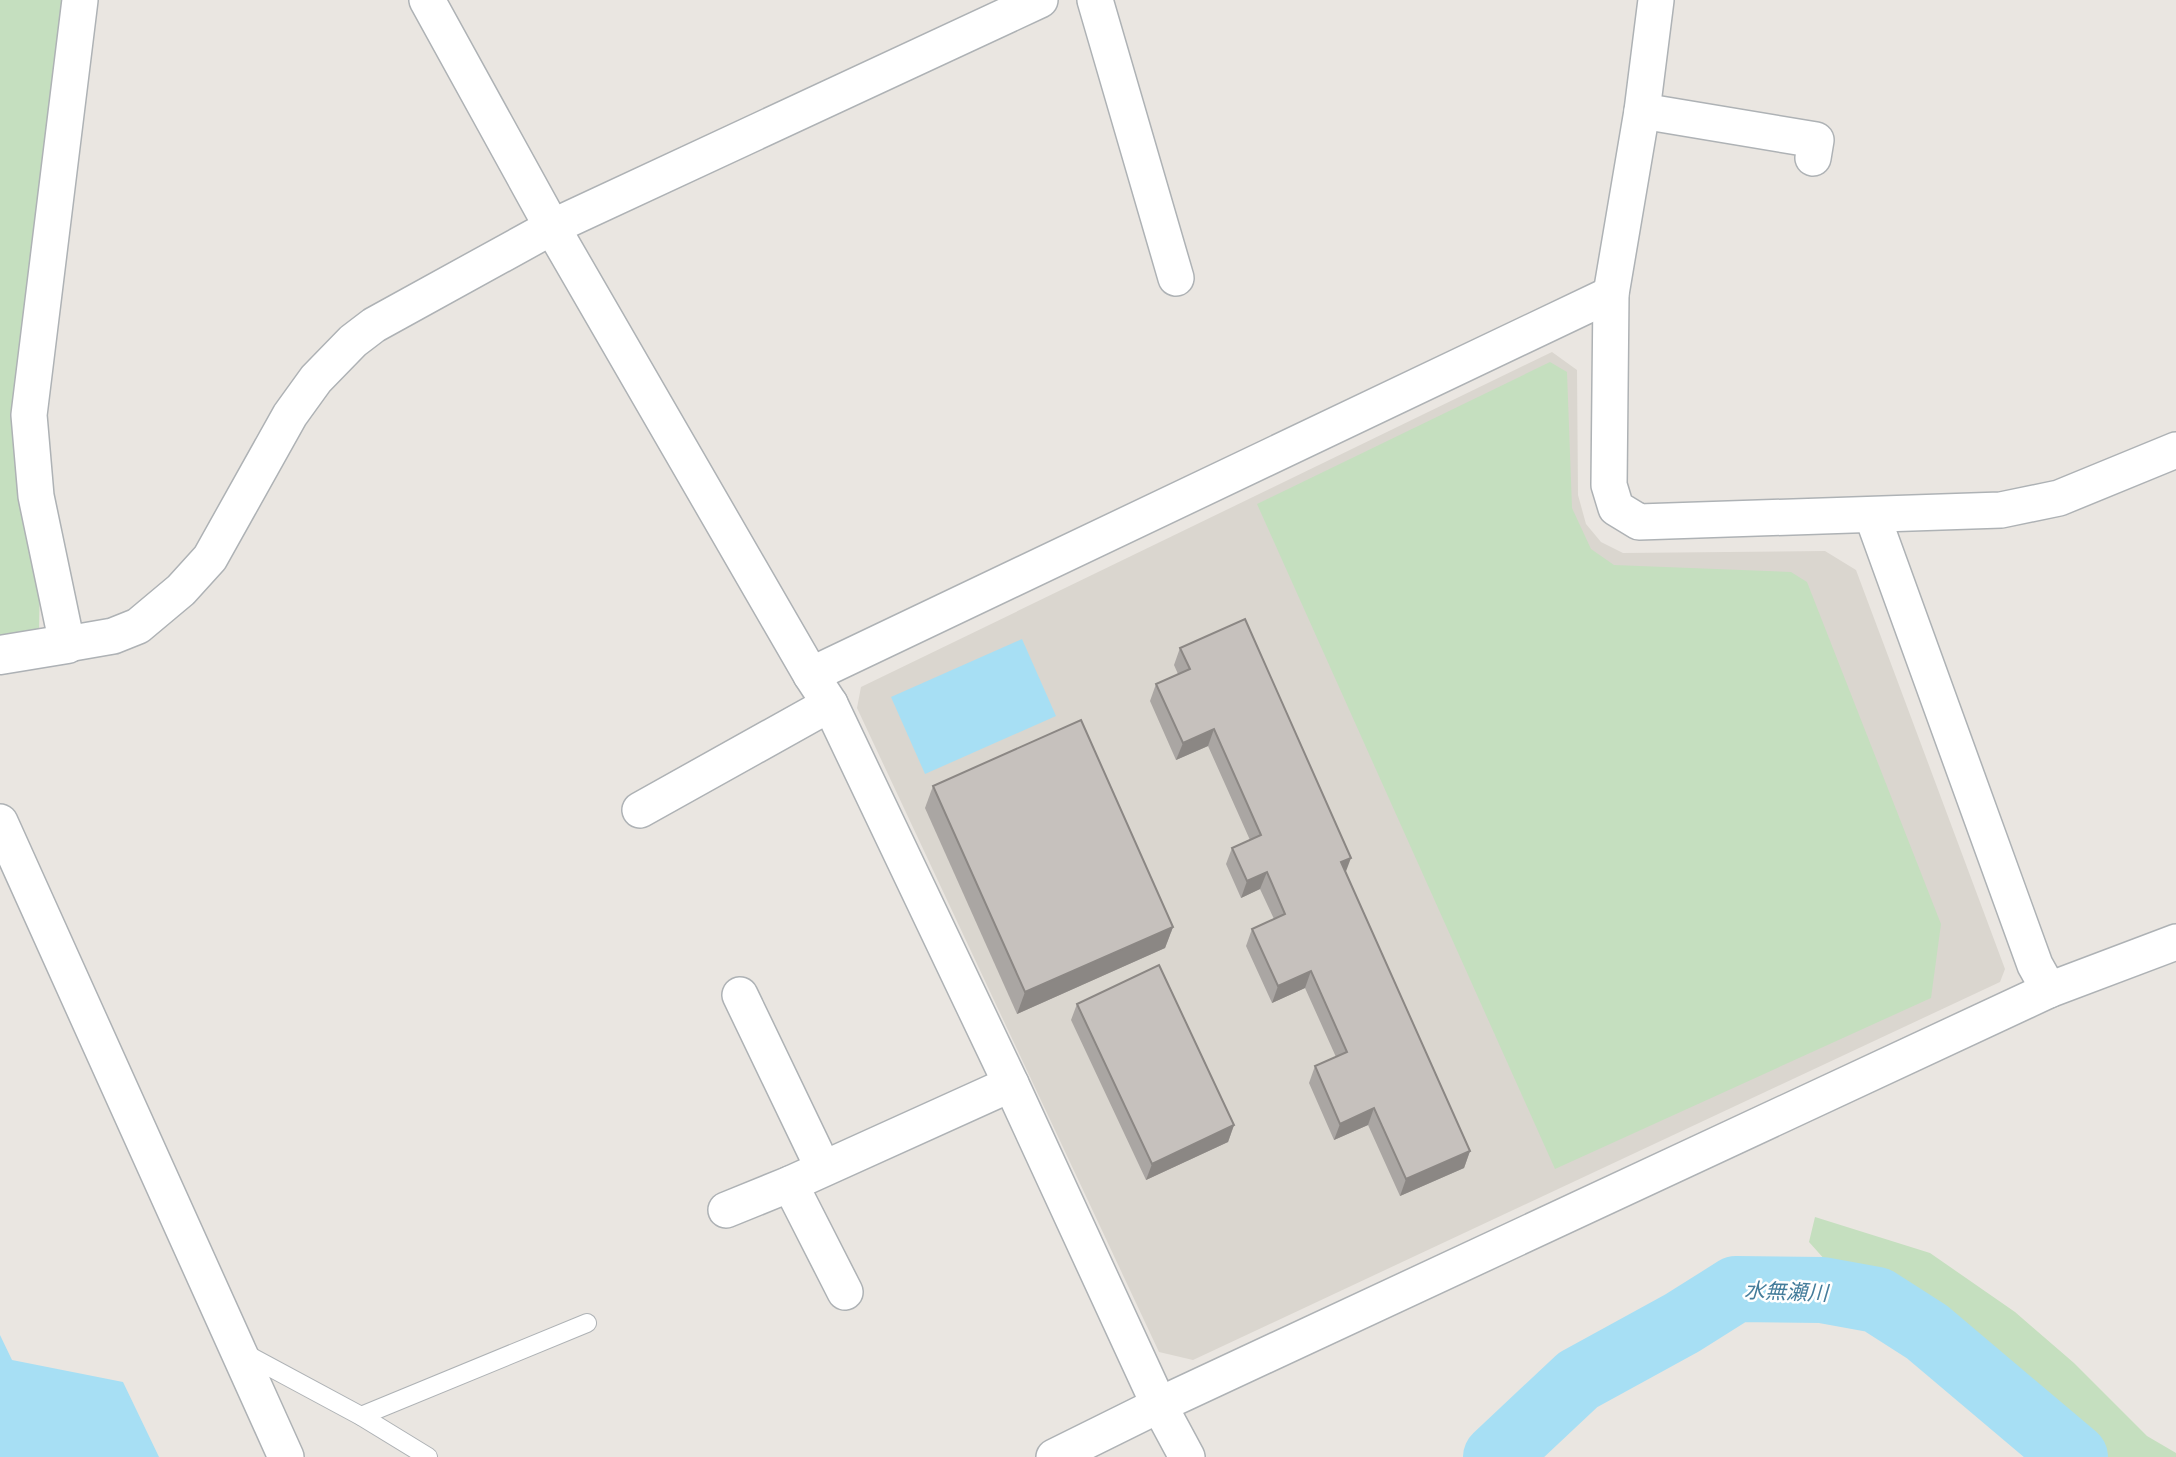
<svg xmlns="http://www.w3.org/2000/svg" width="2176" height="1457" font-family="Lato,'Noto Sans JP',sans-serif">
<rect width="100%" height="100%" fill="#eae6e1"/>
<path fill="#dad6cf" d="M1552 352 1577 370 1578 495 1586 524 1601 542 1623 553 1825 551 1856 570 2005 969 2000 982 1193 1360 1159 1352 857 708 861 687Z"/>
<g fill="#c5dfbf">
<path d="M0 0H69L43 391 39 635 0 641Z"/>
<path d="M1550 362 1567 372 1572 508 1591 549 1614 565 1791 572 1807 582 1941 924 1931 998 1555 1169 1257 504Z"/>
<path d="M1815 1217 1930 1253 2015 1312 2074 1363 2147 1436 2176 1453V1457H2090L1995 1370 1931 1320 1835 1271 1809 1242Z"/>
</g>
<g fill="#a7dff4">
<path d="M1022 639 1056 716 925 774 891 697Z"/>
<path d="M0 1335 12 1360 123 1382 159 1457H0Z"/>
</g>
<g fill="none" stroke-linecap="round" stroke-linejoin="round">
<path stroke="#a7dff4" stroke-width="66" d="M1496 1457 1578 1380 1682 1323 1736 1289 1822 1290 1877 1300 1927 1332 2075 1457"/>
<defs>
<g id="lane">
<path d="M242 1352 361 1416 428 1457"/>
<path d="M361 1416 587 1323"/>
</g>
<g id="street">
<path d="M80 0 29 415 36 496 67 644 113 636 138 626 181 590 210 558 290 415 316 379 353 341 374 325 552 227 1040 0"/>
<path d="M427 0 552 227 811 675 830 704 1011 1084 1159 1405 1187 1457"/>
<path d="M1095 0 1176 278"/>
<path d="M1656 0 1642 111 1611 294 1609 485 1616 508 1639 522 2001 510 2059 498 2176 450"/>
<path d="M1642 111 1816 140 1813 158"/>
<path d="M1872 515 2035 965 2049 990"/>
<path d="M811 675 1611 294"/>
<path d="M640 810 830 704"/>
<path d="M0 822 286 1457"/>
<path d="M740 995 823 1168"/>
<path d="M790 1184 845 1292"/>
<path d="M726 1210 790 1184 1011 1084"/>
<path d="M1054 1457 1159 1405 2049 990 2176 942"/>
</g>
<path id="secondary" d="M0 655 67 644"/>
</defs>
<use href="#lane" stroke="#aeb2b5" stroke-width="20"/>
<use href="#street" stroke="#aeb2b5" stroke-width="38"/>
<use href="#secondary" stroke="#adb1b5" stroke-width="41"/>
<use href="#lane" stroke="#fff" stroke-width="18"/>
<use href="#street" stroke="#fff" stroke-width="35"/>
<use href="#secondary" stroke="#fff" stroke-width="38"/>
</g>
<g fill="#aaa6a3">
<path d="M1180 648 1346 873 1470 1151 1464 1168 1400 1196 1368 1125 1334 1140 1309 1083 1315 1066 1336 1057 1305 988 1272 1003 1246 946 1252 929 1274 919 1260 889 1241 898 1226 864 1232 848 1250 840 1208 746 1176 760 1150 701 1156 684 1178 674 1174 665Z"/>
<path d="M933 786 1173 927 1165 948 1017 1014 925 808Z"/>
<path d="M1077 1004 1234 1125 1228 1142 1146 1180 1071 1020Z"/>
</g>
<g fill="#8b8784">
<path d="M1214 729 1208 746 1176 760 1183 743Z"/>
<path d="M1351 858 1345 874 1341 862Z"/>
<path d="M1267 872 1260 889 1241 898 1247 881Z"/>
<path d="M1173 927 1165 948 1017 1014 1025 992Z"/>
<path d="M1311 971 1305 988 1272 1003 1278 986Z"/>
<path d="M1374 1108 1368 1125 1334 1140 1340 1124Z"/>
<path d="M1234 1125 1228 1142 1146 1180 1152 1164Z"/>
<path d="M1470 1151 1464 1168 1400 1196 1406 1179Z"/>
</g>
<g fill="#c6c1bd" stroke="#8b8784" stroke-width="2">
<path d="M1245 619 1351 858 1341 862 1470 1151 1406 1179 1374 1108 1340 1124 1315 1066 1347 1052 1311 971 1278 986 1252 929 1285 914 1267 872 1247 881 1232 848 1261 835 1214 729 1183 743 1156 684 1190 669 1180 648Z"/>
<path d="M1081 720 1173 927 1025 992 933 786Z"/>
<path d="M1159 965 1234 1125 1152 1164 1077 1004Z"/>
</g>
<g text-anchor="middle" stroke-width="5" stroke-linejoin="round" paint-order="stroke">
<g font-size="21" font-style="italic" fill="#457d9b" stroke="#fff">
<text transform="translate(1786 1292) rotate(2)" y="7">水無瀬川</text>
</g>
</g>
</svg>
